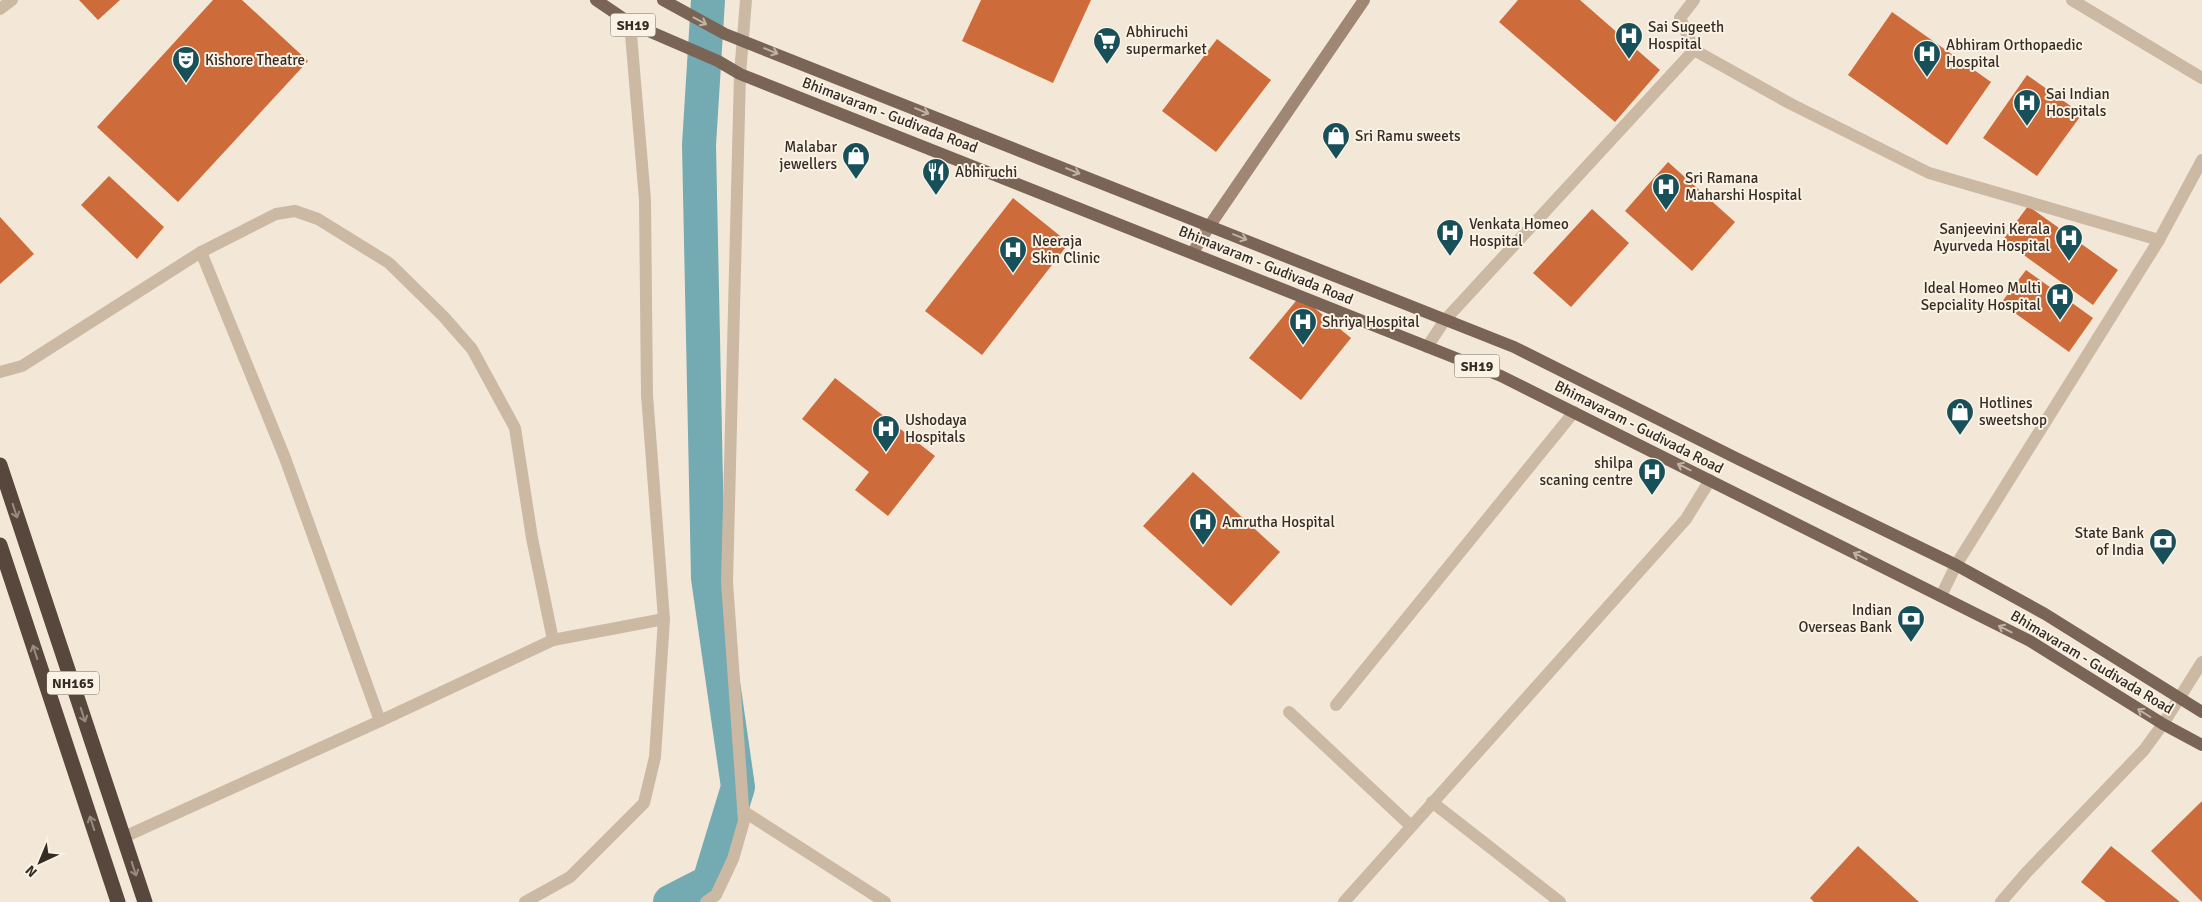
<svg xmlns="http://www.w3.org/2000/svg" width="2202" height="902" font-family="Signika,sans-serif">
<rect width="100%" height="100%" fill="#f3e8d7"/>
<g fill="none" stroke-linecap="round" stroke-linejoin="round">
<path stroke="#74aab2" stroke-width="34" d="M670 902 709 882 738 787 708 578 699 145 708 0"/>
</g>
<g fill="#ce6b3a">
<path d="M79 0H120L98 20Z"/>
<path d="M213 0H242L308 61 178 202 97 127Z"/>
<path d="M981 0H1091L1053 83 962 41Z"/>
<path d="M1518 0H1580L1660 70 1615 122 1499 22Z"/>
<path d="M1892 12 1991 82 1947 145 1848 75Z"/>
<path d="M1217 39 1271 80 1216 152 1162 111Z"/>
<path d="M2027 75 2082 114 2037 176 1983 138Z"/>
<path d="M1668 162 1735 222 1692 271 1625 211Z"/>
<path d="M109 176 164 227 137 259 81 205Z"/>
<path d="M1013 198 1069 243 982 355 925 311Z"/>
<path d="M2028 206 2118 270 2093 305 2003 240Z"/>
<path d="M1592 209 1629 243 1571 307 1533 273Z"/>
<path d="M0 217 34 254 0 284Z"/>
<path d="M2026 270 2093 318 2069 352 2001 303Z"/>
<path d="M1300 296 1351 338 1301 400 1249 358Z"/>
<path d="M835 378 935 456 888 516 855 490 869 472 802 419Z"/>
<path d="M1193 472 1280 552 1231 606 1143 526Z"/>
<path d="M2202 801V902L2151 851Z"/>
<path d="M1858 846 1919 902H1814L1810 898Z"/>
<path d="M2111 846 2180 902H2106L2081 882Z"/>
</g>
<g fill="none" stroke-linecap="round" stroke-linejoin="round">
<g stroke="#cbb9a3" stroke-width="12">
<path d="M2072 0 2202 78"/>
<path d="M0 9 12 0"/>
<path d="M1694 50 1791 104 1929 173 2159 240"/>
<path d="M201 252 285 458 380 721"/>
<path d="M1427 347 1445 320 1694 50 1680 18 1694 0"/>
<path d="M0 372 22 366 201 252 276 214 295 211 318 219 389 263 444 317 472 349 515 428 532 538 553 640 380 721 124 837"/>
<path d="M1941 596 1956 565 2159 240 2202 160"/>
<path d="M553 640 664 619"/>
<path d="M1336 705 1574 412"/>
<path d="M1289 712 1411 826"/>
<path d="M1432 802 1560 902"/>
<path d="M743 811 885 902"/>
<path d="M525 902 570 877 644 803 655 757 664 619 647 395 645 200 630 23"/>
<path d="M706 902 716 895 733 859 744 821 727 582 740 74 746 0"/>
<path d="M1344 902 1686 519 1710 480"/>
<path d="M2001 902 2026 873 2144 750 2163 724 2202 662"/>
</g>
<path stroke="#9f8774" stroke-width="12" d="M1193 252 1210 225 1364 0"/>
<g stroke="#796455" stroke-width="12">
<path d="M596 0 630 23 718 61 740 74 1501 376 2030 641 2163 724 2202 745"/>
<path d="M663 0 725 34 1514 347 1738 459 1956 565 2045 614 2202 712"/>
</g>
<g stroke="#57473c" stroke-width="15">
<path d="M0 465 145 902"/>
<path d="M0 545 118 902"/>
</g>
</g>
<defs><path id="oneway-shaft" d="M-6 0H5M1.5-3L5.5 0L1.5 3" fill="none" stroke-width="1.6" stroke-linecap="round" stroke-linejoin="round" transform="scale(1.25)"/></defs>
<g stroke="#c0b2a4">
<use href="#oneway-shaft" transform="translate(700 21) rotate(28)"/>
<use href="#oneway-shaft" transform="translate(771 51) rotate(22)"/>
<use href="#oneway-shaft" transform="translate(922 111) rotate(22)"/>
<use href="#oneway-shaft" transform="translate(1073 171) rotate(22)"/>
<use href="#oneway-shaft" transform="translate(1240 237) rotate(22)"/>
<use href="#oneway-shaft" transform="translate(1684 467) rotate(-153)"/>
<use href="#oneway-shaft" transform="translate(1860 556) rotate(-153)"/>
<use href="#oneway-shaft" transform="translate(2005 629) rotate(-153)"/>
<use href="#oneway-shaft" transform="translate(2144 713) rotate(-148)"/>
</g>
<g stroke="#988b7f">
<use href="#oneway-shaft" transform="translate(15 511) rotate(72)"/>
<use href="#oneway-shaft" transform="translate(35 652) rotate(-108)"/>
<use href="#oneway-shaft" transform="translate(83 715) rotate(72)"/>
<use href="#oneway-shaft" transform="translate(92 823) rotate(-108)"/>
<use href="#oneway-shaft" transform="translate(134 869) rotate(72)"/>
</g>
<defs>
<symbol id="hospital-pin" viewBox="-11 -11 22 30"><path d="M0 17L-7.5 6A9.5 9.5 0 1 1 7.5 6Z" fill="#18505a" stroke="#faf2e4"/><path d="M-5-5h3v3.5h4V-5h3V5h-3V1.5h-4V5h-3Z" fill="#fff"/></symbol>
<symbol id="supermarket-pin" viewBox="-11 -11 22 30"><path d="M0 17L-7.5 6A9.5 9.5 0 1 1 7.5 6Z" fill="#18505a" stroke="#faf2e4"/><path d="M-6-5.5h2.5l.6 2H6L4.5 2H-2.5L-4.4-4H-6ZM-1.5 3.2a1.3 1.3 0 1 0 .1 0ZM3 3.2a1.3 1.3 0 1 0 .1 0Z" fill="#fff"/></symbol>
<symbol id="theatre-pin" viewBox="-11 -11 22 30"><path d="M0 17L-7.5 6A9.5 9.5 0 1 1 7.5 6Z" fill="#18505a" stroke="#faf2e4"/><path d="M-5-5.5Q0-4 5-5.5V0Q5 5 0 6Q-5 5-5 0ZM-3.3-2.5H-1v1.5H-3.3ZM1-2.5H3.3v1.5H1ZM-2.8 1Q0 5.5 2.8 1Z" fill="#fff"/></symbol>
<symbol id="shop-pin" viewBox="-11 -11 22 30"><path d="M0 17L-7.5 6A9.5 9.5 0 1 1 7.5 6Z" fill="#18505a" stroke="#faf2e4"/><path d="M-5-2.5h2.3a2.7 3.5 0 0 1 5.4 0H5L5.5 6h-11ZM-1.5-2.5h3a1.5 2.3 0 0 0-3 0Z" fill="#fff"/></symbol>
<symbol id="restaurant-pin" viewBox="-11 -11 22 30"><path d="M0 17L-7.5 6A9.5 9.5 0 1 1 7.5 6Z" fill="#18505a" stroke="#faf2e4"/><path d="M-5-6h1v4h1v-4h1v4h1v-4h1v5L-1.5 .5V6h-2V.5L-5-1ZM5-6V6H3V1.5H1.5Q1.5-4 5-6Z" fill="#fff"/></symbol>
<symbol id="bank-pin" viewBox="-11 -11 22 30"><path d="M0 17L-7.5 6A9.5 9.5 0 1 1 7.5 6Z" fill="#18505a" stroke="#faf2e4"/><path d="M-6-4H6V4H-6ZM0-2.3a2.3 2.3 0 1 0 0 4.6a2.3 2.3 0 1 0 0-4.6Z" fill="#fff"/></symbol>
</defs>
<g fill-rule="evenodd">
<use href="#hospital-pin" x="1613" y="20" width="32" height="43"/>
<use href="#supermarket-pin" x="1091" y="25" width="32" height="43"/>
<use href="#hospital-pin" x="1911" y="38" width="32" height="43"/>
<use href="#theatre-pin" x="170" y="44" width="32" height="43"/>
<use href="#hospital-pin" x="2011" y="87" width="32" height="43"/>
<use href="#shop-pin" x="1320" y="120" width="32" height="43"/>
<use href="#shop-pin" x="840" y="140" width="32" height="43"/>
<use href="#restaurant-pin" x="920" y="156" width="32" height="43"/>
<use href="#hospital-pin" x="1650" y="171" width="32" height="43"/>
<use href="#hospital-pin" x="1434" y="217" width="32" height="43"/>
<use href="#hospital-pin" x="2053" y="222" width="32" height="43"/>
<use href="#hospital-pin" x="997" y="234" width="32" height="43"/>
<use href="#hospital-pin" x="2044" y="281" width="32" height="43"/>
<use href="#hospital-pin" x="1287" y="306" width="32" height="43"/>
<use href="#shop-pin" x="1944" y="396" width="32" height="43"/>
<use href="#hospital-pin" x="870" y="413" width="32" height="43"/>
<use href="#hospital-pin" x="1636" y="456" width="32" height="43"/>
<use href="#hospital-pin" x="1187" y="506" width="32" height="43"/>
<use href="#bank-pin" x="2147" y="526" width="32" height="43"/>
<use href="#bank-pin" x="1895" y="603" width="32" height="43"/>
</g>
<g text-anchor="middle" stroke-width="4" stroke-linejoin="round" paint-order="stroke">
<g fill="#faf2e4" stroke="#71675e" stroke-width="1">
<rect x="610.5" y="13.5" width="45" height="23" rx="4"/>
<rect x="1454.5" y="354.5" width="45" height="23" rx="4"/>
<rect x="47" y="671.5" width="52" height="23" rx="4"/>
</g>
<g font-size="14" font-weight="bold" fill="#362c25">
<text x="633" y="30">SH19</text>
<text x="1477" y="371">SH19</text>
<text x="73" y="688">NH165</text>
</g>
<g font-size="15" fill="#362c25" stroke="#faf2e4" text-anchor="start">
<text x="1648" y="32">Sai Sugeeth<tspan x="1648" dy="17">Hospital</tspan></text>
<text x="1126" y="37">Abhiruchi<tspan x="1126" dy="17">supermarket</tspan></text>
<text x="1946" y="50">Abhiram Orthopaedic<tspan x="1946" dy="17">Hospital</tspan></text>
<text x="205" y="65">Kishore Theatre</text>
<text x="2046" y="99">Sai Indian<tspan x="2046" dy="17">Hospitals</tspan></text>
<text x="1355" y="141">Sri Ramu sweets</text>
<text x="837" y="152" text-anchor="end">Malabar<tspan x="837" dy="17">jewellers</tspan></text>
<text x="955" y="177">Abhiruchi</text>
<text x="1685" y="183">Sri Ramana<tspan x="1685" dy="17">Maharshi Hospital</tspan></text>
<text x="1469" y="229">Venkata Homeo<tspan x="1469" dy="17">Hospital</tspan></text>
<text x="2050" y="234" text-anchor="end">Sanjeevini Kerala<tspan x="2050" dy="17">Ayurveda Hospital</tspan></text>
<text x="1032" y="246">Neeraja<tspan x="1032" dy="17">Skin Clinic</tspan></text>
<text x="2041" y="293" text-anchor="end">Ideal Homeo Multi<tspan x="2041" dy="17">Sepciality Hospital</tspan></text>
<text x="1322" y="327">Shriya Hospital</text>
<text x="1979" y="408">Hotlines<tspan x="1979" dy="17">sweetshop</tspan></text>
<text x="905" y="425">Ushodaya<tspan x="905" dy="17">Hospitals</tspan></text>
<text x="1633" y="468" text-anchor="end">shilpa<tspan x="1633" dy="17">scaning centre</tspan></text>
<text x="1222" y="527">Amrutha Hospital</text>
<text x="2144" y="538" text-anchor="end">State Bank<tspan x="2144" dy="17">of India</tspan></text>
<text x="1892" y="615" text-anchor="end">Indian<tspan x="1892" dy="17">Overseas Bank</tspan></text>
</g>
<g font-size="15" fill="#362c25" stroke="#faf2e4">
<text transform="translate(890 115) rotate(21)" y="5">Bhimavaram - Gudivada Road</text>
<text transform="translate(1266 265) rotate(22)" y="5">Bhimavaram - Gudivada Road</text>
<text transform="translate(1639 427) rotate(27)" y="5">Bhimavaram - Gudivada Road</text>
<text transform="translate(2092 662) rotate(31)" y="5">Bhimavaram - Gudivada Road</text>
</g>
</g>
<g transform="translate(40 862) rotate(224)" stroke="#faf2e4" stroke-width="4" paint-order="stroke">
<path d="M0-4L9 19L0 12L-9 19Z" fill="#362c25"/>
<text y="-8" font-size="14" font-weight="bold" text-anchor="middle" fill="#362c25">N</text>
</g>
</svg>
